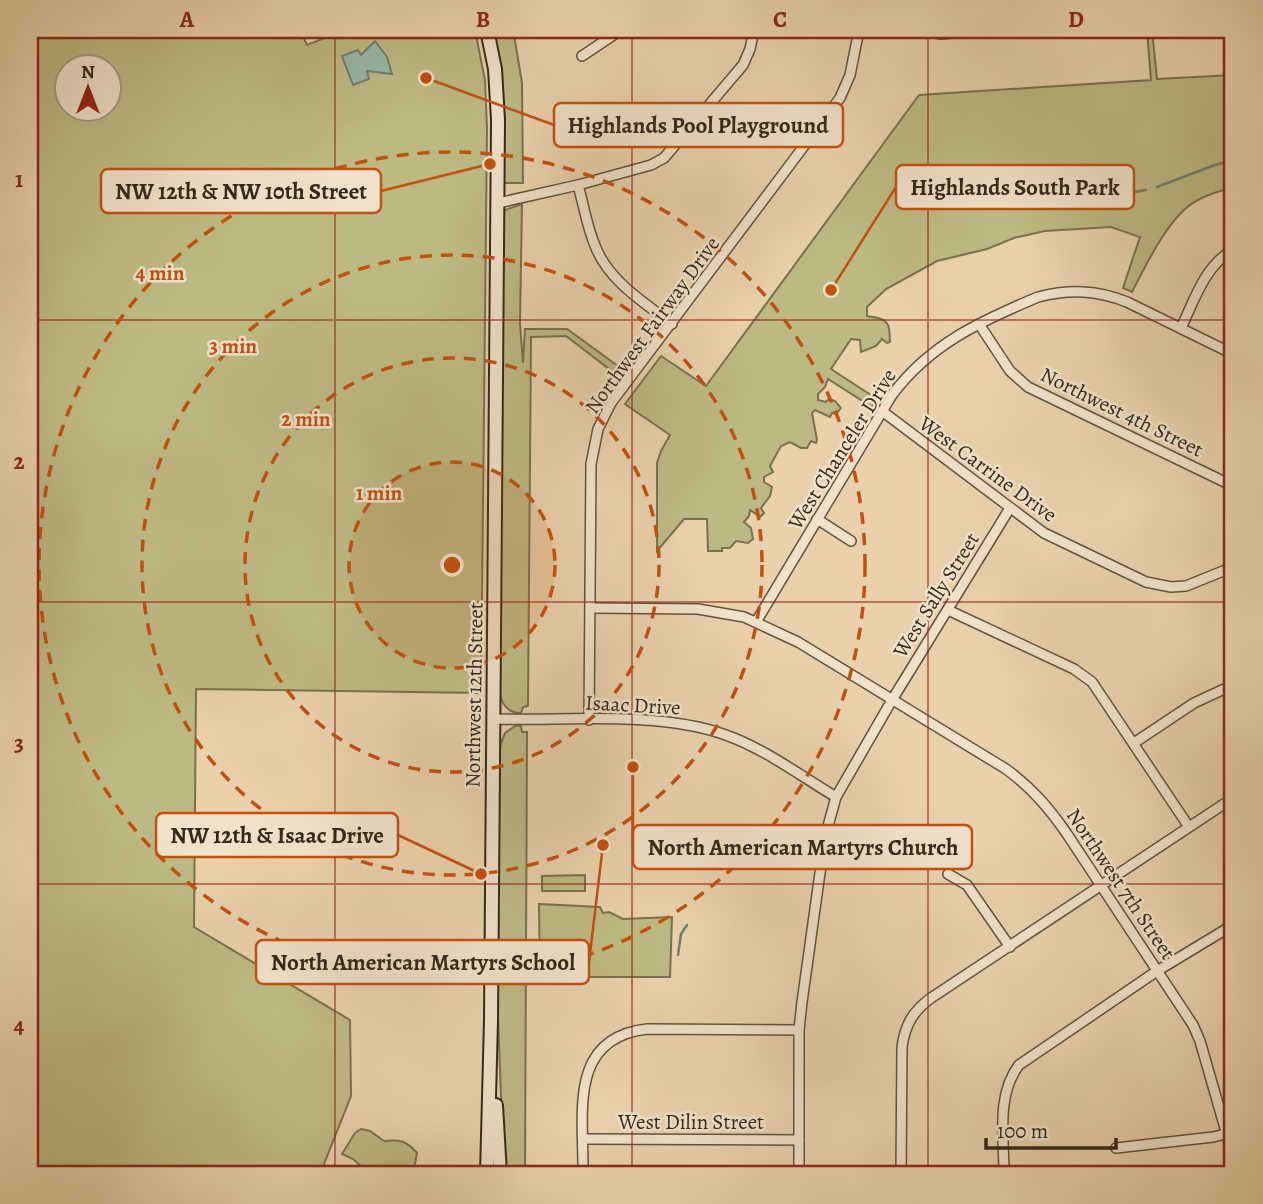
<svg xmlns="http://www.w3.org/2000/svg" width="1263" height="1204" font-family="Alegreya,serif">
<rect width="100%" height="100%" fill="#ead1ab"/>
<filter id="stains"><feTurbulence type="fractalNoise" baseFrequency=".00286" numOctaves="4"/><feColorMatrix values="0 0 0 0 .2 0 0 0 0 .09 0 0 0 0 .02 0 0 0 .5 -.17"/></filter>
<radialGradient id="worn" r=".72"><stop offset=".6" stop-color="#630" stop-opacity="0"/><stop offset="1" stop-color="#630" stop-opacity=".3"/></radialGradient>
<g fill="#beb984" stroke="#7a704e" stroke-width="2" fill-rule="evenodd">
<path d="M30 30H300L307 45 345 30H475L485 80 487 128 481 693 196 689 194 927 350 1020 351 1096 320 1174H30ZM66 66H108V108H66Z"/>
<path d="M492 30H513L514 35 522 83 523 183H503Z"/>
<path d="M1147 30H1152L1157 79 1233 75V188C1222 190 1207 195 1196 201 1169 216 1146 265 1132 292L1123 288 1140 237 1111 227 1045 231 1014 238 987 249 937 261 886 289 867 307V316C871 317 875 317 878 318 892 321 889 333 890 342L887 343 882 339 876 346 861 352 860 340 851 339 831 369 877 399 872 407 828 379 825 387 818 394V400L826 402 829 399 835 401 841 408 836 414 832 413 830 417 815 410 812 413 817 440 816 443 811 441 807 448H801L790 442 781 446 770 466 773 472 764 477V482L772 487 770 496 761 508 764 513 760 517 750 510 749 516 744 522 751 528 753 539 748 543 736 541 730 548H722V551H708L707 519H684L657 551V463L661 451 670 435 625 404 661 356 706 386 919 95 1151 80Z"/>
<path d="M522 204 520 323 523 363 525 329H567L622 369 617 375 566 336 531 337 528 706 523 707 521 713C509 713 502 705 499 693L502 218 505 210Z"/>
<path d="M515 726H521L522 732H527L525 1174H504L497 992 499 749 505 733Z"/>
<path d="M585 875V891H542V876Z"/>
<path d="M539 904 600 907 603 913 609 912 623 919 672 917 670 977H540Z"/>
<path d="M361 1129 370 1131 384 1141C399 1139 407 1141 417 1153L413 1174H370L353 1159 342 1154 355 1133Z"/>
</g>
<path fill="#98b7a8" stroke="#707e6f" stroke-width="2" d="M375 41 387 57 392 74 367 71 369 79 353 85 342 56 358 50 361 55Z"/>
<g fill="none" stroke-linecap="round" stroke-linejoin="round">
<g stroke="#707e6f" stroke-width="2.5">
<path d="M1157 187 1212 166 1233 160"/>
<path d="M957 201 1002 195 1111 196 1146 190"/>
<path d="M678 955 681 934 687 925"/>
</g>
<defs>
<g id="street">
<path d="M920 30 941 34 991 30"/>
<path d="M582 56 621 30"/>
<path d="M578 185C584 206 587 228 596 248 610 282 644 302 672 324"/>
<path d="M498 203 578 185 651 165 664 158 743 65 750 49 754 30"/>
<path d="M979 324 1010 371 1028 387 1233 486"/>
<path d="M1181 328C1194 301 1205 265 1233 250"/>
<path d="M882 411 1044 533 1146 582 1171 587 1186 586 1233 567"/>
<path d="M817 519 851 541"/>
<path d="M590 608 698 609 744 617 798 642 1006 769C1032 788 1049 808 1067 834L1193 1025 1200 1041 1233 1156"/>
<path d="M948 610 1074 669 1092 682 1189 827"/>
<path d="M756 622 892 395C930 344 981 321 1038 297 1070 289 1097 290 1127 302L1233 354"/>
<path d="M494 719C565 721 656 711 723 734 764 748 799 775 836 797"/>
<path d="M589 720 591 464 598 429 611 403 840 98 850 75 859 30"/>
<path d="M1134 743 1194 703 1233 685"/>
<path d="M948 874 967 885 1010 947"/>
<path d="M584 1139 799 1140"/>
<path d="M1116 1148 1213 1137 1233 1132"/>
<path d="M583 1174C584 1115 567 1038 647 1029L799 1030"/>
<path d="M799 1174V1030L802 1002 825 837 836 797 892 700 1010 508"/>
<path d="M901 1174 902 1047C905 1025 913 1011 931 998L1233 798"/>
<path d="M1004 1174C1004 1138 996 1095 1019 1065L1157 971 1233 925"/>
</g>
<g id="secondary">
<path d="M496 1105 500 1174"/>
<path d="M487 1174 491 1020 498 120 495 69 487 30"/>
</g>
</defs>
<use href="#street" stroke="#62523e" stroke-width="12"/>
<use href="#secondary" stroke="#352819" stroke-width="16"/>
<use href="#street" stroke="#f1e1c8" stroke-width="9"/>
<use href="#secondary" stroke="#f1e1c8" stroke-width="12"/>
</g>
<path fill="none" stroke="#8f2418" stroke-width="2" stroke-opacity="0.55" d="M335 30V1174M632 30V1174M928 30V1174M30 320H1233M30 602H1233M30 884H1233"/>
<circle cx="452" cy="565" r="103" fill="#c44f0f" fill-opacity=".12"/>
<g fill="none" stroke="#c44f0f" stroke-width="3.5" stroke-dasharray="12 9">
<circle cx="452" cy="565" r="103"/>
<circle cx="452" cy="565" r="207"/>
<circle cx="452" cy="565" r="310"/>
<circle cx="452" cy="565" r="413"/>
</g>
<g text-anchor="middle" stroke-width="5" stroke-linejoin="round" paint-order="stroke">
<g font-size="21" fill="#352819" stroke="#f1e1c8">
<text transform="translate(652 325) rotate(-54)" y="7">Northwest Fairway Drive</text>
<text transform="translate(1122 412) rotate(26)" y="7">Northwest 4th Street</text>
<text transform="translate(842 449) rotate(-58)" y="7">West Chanceler Drive</text>
<text transform="translate(988 469) rotate(36)" y="7">West Carrine Drive</text>
<text transform="translate(936 595) rotate(-58)" y="7">West Sally Street</text>
<text transform="translate(474 695) rotate(-89)" y="7">Northwest 12th Street</text>
<text transform="translate(633 705) rotate(3)" y="7">Isaac Drive</text>
<text transform="translate(1121 884) rotate(56)" y="7">Northwest 7th Street</text>
<text x="691" y="1129">West Dilin Street</text>
</g>
</g>
<circle cx="452" cy="565" r="10" fill="#c44f0f" stroke="#f1e1c8" stroke-width="3.5"/>
<g font-size="21" text-anchor="middle" font-weight="bold" fill="#c44f0f" stroke="#f1e1c8" stroke-width="5" stroke-linejoin="round" paint-order="stroke">
<text x="160" y="280">4 min</text>
<text x="233" y="353">3 min</text>
<text x="306" y="426">2 min</text>
<text x="379" y="500">1 min</text>
</g>
<path fill="none" stroke="#c44f0f" stroke-width="2.5" d="M426 78L554 125M831 290L896 187M490 164L381 191M481 874L398 835M633 767L633 847M603 845L589 962"/>
<g fill="#c44f0f" stroke="#f1e1c8" stroke-width="2.5">
<circle cx="426" cy="78" r="7"/>
<circle cx="831" cy="290" r="7"/>
<circle cx="490" cy="164" r="7"/>
<circle cx="481" cy="874" r="7"/>
<circle cx="633" cy="767" r="7"/>
<circle cx="603" cy="845" r="7"/>
</g>
<g fill="#f1e1c8" stroke="#c44f0f" stroke-width="2.5">
<rect x="554" y="103" width="289" height="44" rx="7"/>
<rect x="896" y="165" width="238" height="44" rx="7"/>
<rect x="101" y="169" width="280" height="44" rx="7"/>
<rect x="156" y="813" width="242" height="44" rx="7"/>
<rect x="633" y="825" width="339" height="44" rx="7"/>
<rect x="256" y="940" width="333" height="44" rx="7"/>
</g>
<g font-size="23" text-anchor="middle" font-weight="bold" fill="#352819">
<text x="698" y="133">Highlands Pool Playground</text>
<text x="1015" y="195">Highlands South Park</text>
<text x="241" y="199">NW 12th &amp; NW 10th Street</text>
<text x="277" y="843">NW 12th &amp; Isaac Drive</text>
<text x="803" y="855">North American Martyrs Church</text>
<text x="423" y="970">North American Martyrs School</text>
</g>
<rect width="1263" height="1204" fill="none" stroke="#ead1ab" stroke-width="77"/>
<g transform="translate(88 88)"><circle r="33" fill="#f1e1c8" stroke="#a69782" stroke-width="2"/>
<path d="M0-5L12 26L0 18L-12 26Z" fill="#8f2418"/>
<text y="-10" font-size="19" font-weight="bold" text-anchor="middle" fill="#352819">N</text>
</g>
<path d="M986 1138v10h130v-10" fill="none" stroke="#352819" stroke-width="3.5"/>
<text x="997" y="1138" font-size="21" fill="#352819" stroke="#f1e1c8" stroke-width="5" paint-order="stroke">100 m</text>
<rect x="38" y="38" width="1186" height="1128" fill="none" stroke="#8f2418" stroke-width="2.5"/>
<g font-size="23" text-anchor="middle" font-weight="bold" fill="#8f2418">
<text x="187" y="27">A</text>
<text x="483" y="27">B</text>
<text x="780" y="27">C</text>
<text x="1076" y="27">D</text>
<text x="19" y="187">1</text>
<text x="19" y="469">2</text>
<text x="19" y="751">3</text>
<text x="19" y="1033">4</text>
</g>
<rect width="100%" height="100%" filter="url(#stains)"/>
<rect width="100%" height="100%" fill="url(#worn)"/>
</svg>
